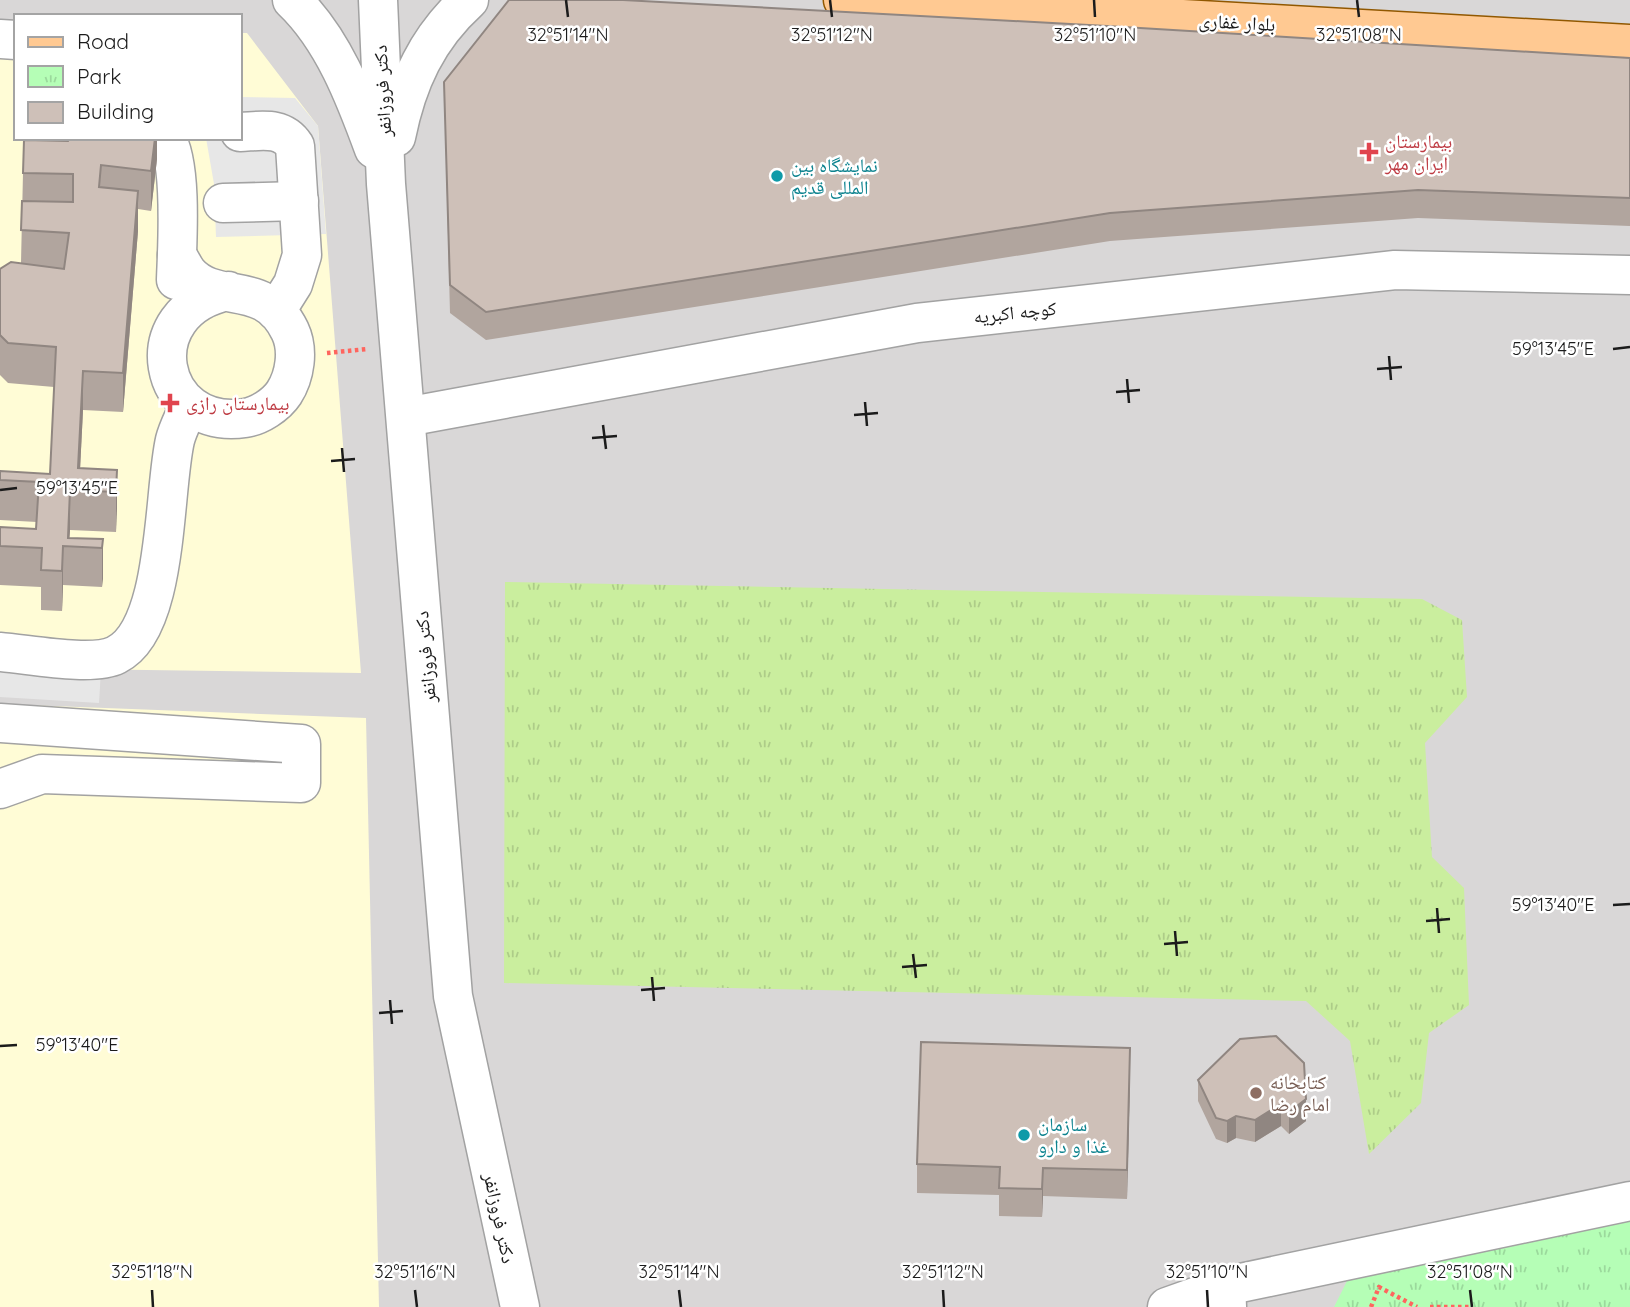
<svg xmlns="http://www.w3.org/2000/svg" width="1630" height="1307" font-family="Quicksand,'Noto Naskh Arabic',sans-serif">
<defs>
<pattern id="grass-tufts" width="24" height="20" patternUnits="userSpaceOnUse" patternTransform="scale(1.75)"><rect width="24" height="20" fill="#caee9e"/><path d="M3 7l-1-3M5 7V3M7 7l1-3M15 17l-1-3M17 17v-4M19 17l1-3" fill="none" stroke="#adcc88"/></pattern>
<pattern id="park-tufts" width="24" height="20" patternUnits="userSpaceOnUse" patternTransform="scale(1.75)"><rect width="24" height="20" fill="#b5feb6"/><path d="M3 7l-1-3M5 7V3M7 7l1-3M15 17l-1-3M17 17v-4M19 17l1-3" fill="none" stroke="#9bd99c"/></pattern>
</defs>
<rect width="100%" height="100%" fill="#eee8de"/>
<path fill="#d9d7d7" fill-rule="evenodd" d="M0 0H1630V1307H0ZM16 16H240V138H16Z"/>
<g fill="#fffcd6">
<path d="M0 22H16V138H240V33H247L318 126 361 673 0 668Z"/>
<path d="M0 704 366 718 379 1307H0Z"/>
</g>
<path fill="url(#grass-tufts)" d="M505 582 1422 599 1462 620 1467 697 1425 743 1432 857 1464 888 1469 1005 1429 1033 1421 1103 1369 1154 1350 1041 1306 1001 504 983Z"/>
<path fill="url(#park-tufts)" d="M1630 1212V1307H1334L1354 1267Z"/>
<g fill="#e7e7e7">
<path d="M240 97 295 98 318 126 326 234 216 237 214 184 206 138H240Z"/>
<path d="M0 663 101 670 99 703 0 697Z"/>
</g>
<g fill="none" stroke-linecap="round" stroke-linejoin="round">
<defs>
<g id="minor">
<path d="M292 0C333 39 355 97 374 149"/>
<path d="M378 0 386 184 453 996 520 1307"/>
<path d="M0 39 16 40"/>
<path d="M240 132C262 131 282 126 295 146L302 255 293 284 276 311"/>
<path d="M396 137C407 82 427 38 469 0"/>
<path d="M166 138C183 164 177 248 176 280"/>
<path d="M223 203 299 201"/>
<path d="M177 255C181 261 184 268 188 273 217 306 264 277 290 331 299 350 295 376 284 393 276 405 259 416 245 418 157 431 133 311 228 291"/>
<path d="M406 417 917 323 1395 270 1630 275"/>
<path d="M0 652C28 654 92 667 116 655 169 629 163 491 175 440 178 428 185 416 189 405"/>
<path d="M0 723 301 744V783L42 774 0 789"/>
<path d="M1167 1307 1226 1286"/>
<path d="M1227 1307 1226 1286 1630 1201"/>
</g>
<path id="major" d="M843 0 1630 44"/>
</defs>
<use href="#minor" stroke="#a2a2a2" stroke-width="41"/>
<use href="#major" stroke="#915800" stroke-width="41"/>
<g stroke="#ff655e" stroke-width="4.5" stroke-dasharray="3.5 3.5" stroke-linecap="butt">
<path d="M327 353 367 349"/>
<path d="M1371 1307 1379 1287 1417 1307"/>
<path d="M1430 1307H1469"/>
</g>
<use href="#minor" stroke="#fff" stroke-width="38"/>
<use href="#major" stroke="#ffc992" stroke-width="38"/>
</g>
<g fill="#b1a59e">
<path d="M1630 58V226L1418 218 1110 241 486 340 450 313 444 82Z"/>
<path d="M157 138V159L151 211 138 209V231L123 412 83 410 80 468 117 470 116 532 70 530 69 538 103 539 102 587 63 585 62 611 41 610V587L0 585V527L36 529 37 522 0 520V471L50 474 54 387 8 383 0 375V269L21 263 23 173 68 141Z"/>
<path d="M1240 1039 1306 1121 1289 1134 1281 1126 1255 1142 1236 1138 1227 1143 1216 1139 1198 1101V1080Z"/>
<path d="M1130 1077 1127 1199 1043 1196 1042 1217 999 1216V1195L917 1193V1164Z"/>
</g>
<g fill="#908681">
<path d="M155 138H157V159L151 211V171Z"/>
<path d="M138 191V231L123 412V373Z"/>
<path d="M83 371V410L79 491 78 468Z"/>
<path d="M117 470V509L116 532V492Z"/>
<path d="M70 490V530L69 546H68Z"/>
<path d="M103 539V579L102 587V548Z"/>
<path d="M63 546V585L62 611V571Z"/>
<path d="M1130 1048V1077L1127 1199V1170Z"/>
<path d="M1306 1099V1121L1289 1134V1112Z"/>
<path d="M1281 1104V1126L1255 1142V1120Z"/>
<path d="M1236 1116V1138L1227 1143V1121Z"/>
<path d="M1043 1168V1196L1042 1217V1189Z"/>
</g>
<g fill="#cec0b8" stroke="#908681" stroke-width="2">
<path d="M509 0H623L1107 26 1630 58V198L1418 190 1110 213 486 312 450 285 444 82Z"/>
<path d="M69 138H155L151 171 101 165 99 187 138 191 123 373 83 371 78 468 117 470 116 492 70 490 68 538 103 539 102 548 63 546 62 571 41 570 42 548 0 546V527L36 529 39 482 0 480V471L50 474 56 347 8 343 0 335V269L11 262 64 269 69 233 21 230 22 201 73 202V174L23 173 24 140 68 141Z"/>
<path d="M1276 1036 1304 1063 1306 1099 1289 1112 1281 1104 1255 1120 1236 1116 1227 1121 1216 1118 1198 1080 1240 1039Z"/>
<path d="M921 1042 1130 1048 1127 1170 1043 1168 1042 1189 999 1188 1000 1167 917 1164Z"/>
</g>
<path fill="none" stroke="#1b1b1b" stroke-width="2.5" d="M566 0 568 17M830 0 832 17M1094 0 1095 17M1357 0 1359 17M1613 349 1630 347M1389 356 1391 380M1377 369 1402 367M1127 379 1129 403M1116 392 1140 390M865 402 867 426M854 415 878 413M603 425 606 449M592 438 617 436M342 448 344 472M331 461 355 459M0 490 17 488M1613 905 1630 904M1437 908 1439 933M1426 921 1450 919M1175 931 1177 956M1164 944 1188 942M913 954 916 978M902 967 927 965M652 977 654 1001M641 990 665 988M390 1000 392 1024M379 1013 403 1011M0 1046 17 1045M152 1290 153 1307M415 1290 417 1307M679 1290 681 1307M943 1290 944 1307M1207 1290 1208 1307M1470 1290 1472 1307"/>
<g fill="#e0444e" stroke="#fff" stroke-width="2.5">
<path d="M1365.5 141.5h7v7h7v7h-7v7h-7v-7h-7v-7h7z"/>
<path d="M166.5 392.5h7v7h7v7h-7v7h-7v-7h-7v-7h7z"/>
</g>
<g fill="#0f9aa8" stroke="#fff" stroke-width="2.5">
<circle cx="777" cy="176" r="7"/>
<circle cx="1024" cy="1135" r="7"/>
</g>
<circle fill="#8d6e63" stroke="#fff" stroke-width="2.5" cx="1256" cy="1093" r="7"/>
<g text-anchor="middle" stroke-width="5" stroke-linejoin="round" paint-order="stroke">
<g font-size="19" fill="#1b1b1b" stroke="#fff">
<text transform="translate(1237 22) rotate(3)" y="7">بلوار غفاری</text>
<text transform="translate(382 91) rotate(-93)" y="7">دکتر فروزانفر</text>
<text transform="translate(1015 312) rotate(-6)" y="7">کوچه اکبریه</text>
<text transform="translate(425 657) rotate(-95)" y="7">دکتر فروزانفر</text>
<text transform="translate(500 1218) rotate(78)" y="7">دکتر فروزانفر</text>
</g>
<g font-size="19" fill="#be3a42" stroke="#fff" text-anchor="start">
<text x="1385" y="148">بیمارستان<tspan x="1385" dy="22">ایران مهر</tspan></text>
<text x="186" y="410">بیمارستان رازی</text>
</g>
<g font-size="19" fill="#0d838f" stroke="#fff" text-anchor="start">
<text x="791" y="172">نمایشگاه بین<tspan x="791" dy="22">المللی قدیم</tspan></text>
<text x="1038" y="1131">سازمان<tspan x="1038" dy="22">غذا و دارو</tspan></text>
</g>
<g font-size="19" fill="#785e54" stroke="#fff" text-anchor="start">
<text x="1270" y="1089">کتابخانه<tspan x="1270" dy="22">امام رضا</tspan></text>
</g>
</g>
<g font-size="18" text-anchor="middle" fill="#1b1b1b" stroke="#fff" stroke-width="5" stroke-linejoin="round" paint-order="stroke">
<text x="568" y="41">32°51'14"N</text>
<text x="832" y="41">32°51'12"N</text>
<text x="1095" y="41">32°51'10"N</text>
<text x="1359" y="41">32°51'08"N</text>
<text x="1553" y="355">59°13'45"E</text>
<text x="77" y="494">59°13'45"E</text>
<text x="1553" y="911">59°13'40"E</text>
<text x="77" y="1051">59°13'40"E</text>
<text x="152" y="1278">32°51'18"N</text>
<text x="415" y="1278">32°51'16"N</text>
<text x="679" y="1278">32°51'14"N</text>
<text x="943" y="1278">32°51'12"N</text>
<text x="1207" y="1278">32°51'10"N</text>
<text x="1470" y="1278">32°51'08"N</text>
</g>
<rect x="14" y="14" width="228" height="126" fill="#ffffff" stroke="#a4a4a4" stroke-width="2"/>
<rect x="28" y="37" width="35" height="10" fill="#ffc992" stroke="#a4a4a4" stroke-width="2"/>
<text x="77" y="49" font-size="21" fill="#1b1b1b">Road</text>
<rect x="28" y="66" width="35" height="21" fill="url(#park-tufts)" stroke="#a4a4a4" stroke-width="2"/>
<text x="77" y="84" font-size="21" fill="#1b1b1b">Park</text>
<rect x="28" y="102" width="35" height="21" fill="#cec0b8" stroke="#a4a4a4" stroke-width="2"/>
<text x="77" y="119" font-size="21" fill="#1b1b1b">Building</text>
</svg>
